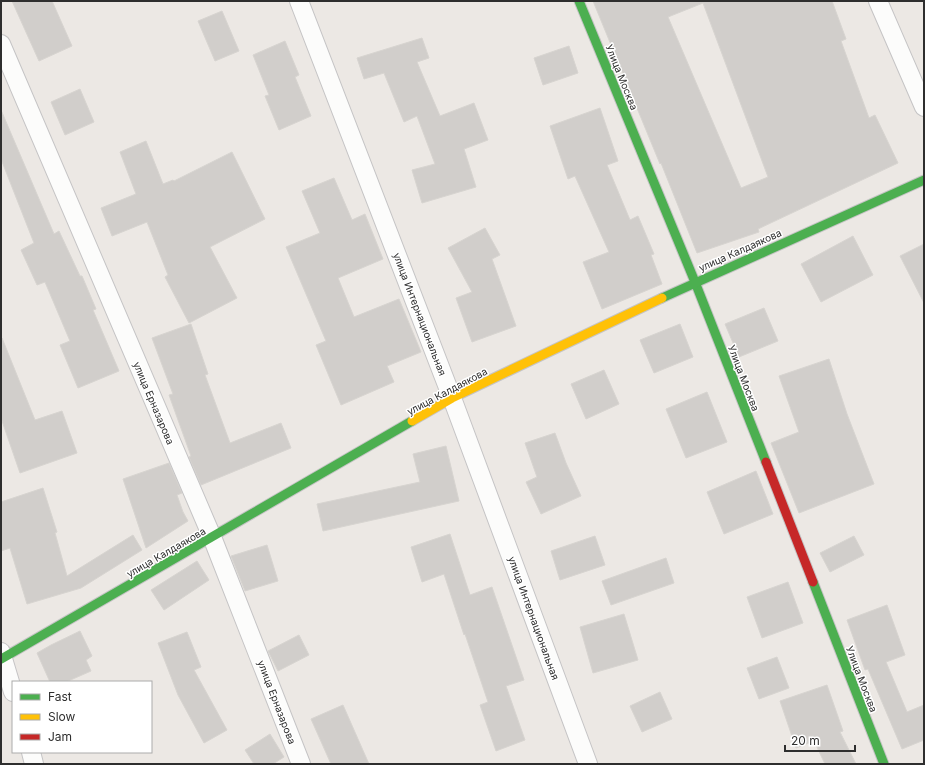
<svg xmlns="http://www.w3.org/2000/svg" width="925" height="765" font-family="Inter,sans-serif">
<rect width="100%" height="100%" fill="#ece8e4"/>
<g fill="#d1cecb" stroke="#d7d4d0" fill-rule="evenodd">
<path d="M12 1H52L72 46 39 61Z"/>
<path d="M593 1H832L846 39 841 41 869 118 875 115 898 163 758 229 759 232 697 253 661 163 660 164ZM703 3 768 177 741 188 668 17Z"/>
<path d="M222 11 239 51 215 61 198 21Z"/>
<path d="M422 38 429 58 417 62 440 116 474 103 488 140 464 149 476 187 422 203 412 170 435 164 417 116 404 122 384 73 364 79 357 58Z"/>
<path d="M285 41 299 75 295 77 311 116 279 130 265 96 269 95 253 55Z"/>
<path d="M569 46 578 73 543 85 534 58Z"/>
<path d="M80 89 94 122 65 135 51 102Z"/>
<path d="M600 108 618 161 607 165 630 220 638 216 654 254 651 255 662 284 602 309 583 262 609 252 575 176 568 179 550 126Z"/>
<path d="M1 110 54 234 59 231 80 276H82L96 309 93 310 119 371 78 388 60 345 70 341 45 282 37 285 21 250 34 243 1 159Z"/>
<path d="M146 141 163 184 173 180 174 181 232 152 265 219 210 247 237 298 189 323 165 277 168 275 147 222 112 236 101 208 136 194 120 152Z"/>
<path d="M334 178 352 220 365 214 383 259 338 278 354 317 399 299 421 352 387 366 394 382 341 405 316 345 326 341 286 247 320 233 302 191Z"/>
<path d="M485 228 500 255 492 259 516 326 472 342 456 298 472 292 448 248Z"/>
<path d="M853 236 873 275 821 302 801 264Z"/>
<path d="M924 244V303L900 256Z"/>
<path d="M764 308 778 341 739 357 725 324Z"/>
<path d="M191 324 208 374 205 375 230 443 281 423 291 448 201 485 189 457 191 456 169 395 173 394 152 338Z"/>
<path d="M680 324 693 357 654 373 640 340Z"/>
<path d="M2 338 35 420 62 411 77 453 20 473 1 418Z"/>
<path d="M829 359 847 414 874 484 799 513 771 443 799 432 779 376Z"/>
<path d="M604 370 619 404 586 419 571 384Z"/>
<path d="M707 392 727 442 686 458 666 409Z"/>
<path d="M555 433 566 463 581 496 541 514 526 482 537 477 525 443Z"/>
<path d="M446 446 459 501 323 531 317 504 420 482 413 454Z"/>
<path d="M169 463 182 493 177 495 183 512 188 521 146 548 123 479Z"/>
<path d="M756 471 773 514 724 534 707 492Z"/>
<path d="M43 488 57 532 55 533 67 576 133 535 142 550 81 588 27 604 10 548 1 551V502Z"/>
<path d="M450 534 470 595 492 587 524 680 506 686 525 740 496 751 480 705 488 702 465 634 464 635 444 574 422 582 411 547Z"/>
<path d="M595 536 605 565 560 580 551 551Z"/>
<path d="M854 536 864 555 830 572 820 553Z"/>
<path d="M267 545 278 581 245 591 231 556Z"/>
<path d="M666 558 674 583 611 605 602 581Z"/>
<path d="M197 561 209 580 164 610 151 590Z"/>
<path d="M788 582 803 623 762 638 747 597Z"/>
<path d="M887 605 905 655 886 662 907 712 924 705V740L902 749 868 669 865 670 847 620Z"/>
<path d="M624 614 638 660 593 673 580 627Z"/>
<path d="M80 631 92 656 86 660 91 671 66 682H50L37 653 51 645Z"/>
<path d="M187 632 201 667 194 670 227 730 204 743 178 695 158 643Z"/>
<path d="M299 635 309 655 278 671 268 651Z"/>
<path d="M777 657 789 688 759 699 747 668Z"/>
<path d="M827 685 843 731 840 732 856 764H825L814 741 796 748 780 701Z"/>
<path d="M660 692 672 719 642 732 630 706Z"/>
<path d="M343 705 369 764H331L311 719Z"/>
<path d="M270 734 284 757 273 764H254L245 750Z"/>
</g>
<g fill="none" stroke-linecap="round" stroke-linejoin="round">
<defs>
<g id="street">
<path d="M299 1 452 398 588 764"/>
<path d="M878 1 924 107"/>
<path d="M1 44 212 537 301 764"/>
<path d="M1 652 13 692"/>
<path d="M31 752 34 764"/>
</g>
<g id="fast">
<path d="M579 1 695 282 766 462"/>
<path d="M662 298 924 180"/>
<path d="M813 582 884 764"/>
<path d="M1 659 412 421"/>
</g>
<path id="slow" d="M412 421 452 398 662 298"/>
<path id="jam" d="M766 462 813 582"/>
</defs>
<use href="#street" stroke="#c5c4c5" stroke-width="20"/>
<use href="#fast" stroke="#c5c4c5" stroke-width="11"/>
<use href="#slow" stroke="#c5c4c5" stroke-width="11"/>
<use href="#jam" stroke="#c5c4c5" stroke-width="11"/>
<use href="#street" stroke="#fcfcfb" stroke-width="18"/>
<use href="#fast" stroke="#4caf50" stroke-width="9"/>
<use href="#slow" stroke="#ffc107" stroke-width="9"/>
<use href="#jam" stroke="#c62828" stroke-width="9"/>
</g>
<g text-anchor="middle" stroke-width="3" stroke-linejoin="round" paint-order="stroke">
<g font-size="10" fill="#2e2e2e" stroke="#fff">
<text transform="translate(622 77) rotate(68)" y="4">Улица Москва</text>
<text transform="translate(740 250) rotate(-24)" y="4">улица Калдаякова</text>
<text transform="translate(420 314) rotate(69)" y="4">улица Интернациональная</text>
<text transform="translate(744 378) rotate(69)" y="4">Улица Москва</text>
<text transform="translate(447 391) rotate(-28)" y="4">улица Калдаякова</text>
<text transform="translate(154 403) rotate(67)" y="4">улица Ерназарова</text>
<text transform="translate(166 552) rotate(-30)" y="4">улица Калдаякова</text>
<text transform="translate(534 618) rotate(70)" y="4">улица Интернациональная</text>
<text transform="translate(862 679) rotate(69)" y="4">Улица Москва</text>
<text transform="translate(277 702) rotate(69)" y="4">улица Ерназарова</text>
</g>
</g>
<rect width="925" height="765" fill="none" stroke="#2e2e2e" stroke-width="4"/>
<rect x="12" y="681" width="140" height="72" fill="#ffffff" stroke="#ababab"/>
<rect x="20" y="694" width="20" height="6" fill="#4caf50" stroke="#ababab"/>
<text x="48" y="701" font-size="12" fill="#2e2e2e">Fast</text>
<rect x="20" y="714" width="20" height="6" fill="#ffc107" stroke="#ababab"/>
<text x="48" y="721" font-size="12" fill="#2e2e2e">Slow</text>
<rect x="20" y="734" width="20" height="6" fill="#c62828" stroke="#ababab"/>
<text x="48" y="741" font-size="12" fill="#2e2e2e">Jam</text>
<path d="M785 745v6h70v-6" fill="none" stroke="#2e2e2e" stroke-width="2"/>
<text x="791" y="745" font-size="12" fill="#2e2e2e" stroke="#ffffff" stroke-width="3" paint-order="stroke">20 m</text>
</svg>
